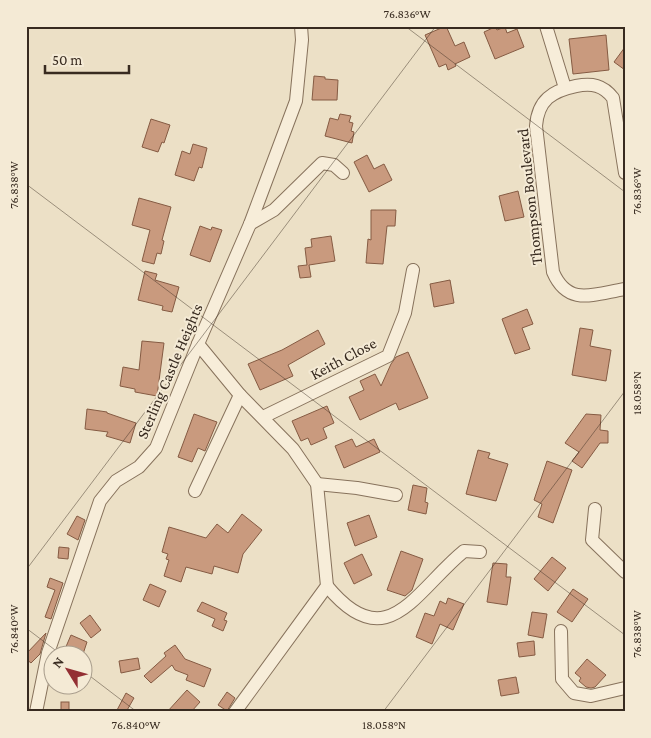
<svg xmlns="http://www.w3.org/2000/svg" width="651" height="738" font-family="'Crimson Pro',serif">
<rect width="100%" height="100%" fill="#ece0c6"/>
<g fill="#c99a7e" stroke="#855b43">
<path d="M446 26 455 46 464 42 470 57 455 64 456 66 448 70 446 64 439 67 425 35Z"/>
<path d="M495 27 497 30 505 27 507 33 517 29 524 47 495 59 484 32Z"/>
<path d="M606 35 609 70 573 74 569 39Z"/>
<path d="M625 47V70L614 62Z"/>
<path d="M314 76 325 77V79L338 80 337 100H312Z"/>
<path d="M340 114 351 116 349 122 353 123 351 131 354 132 352 143 325 136 330 118 338 120Z"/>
<path d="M151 119 170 125 164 143 162 142 158 152 142 147Z"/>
<path d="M193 144 207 148 202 168 199 167 194 181 175 175 182 151 190 154Z"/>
<path d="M367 155 374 169 384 164 392 180 369 192 354 162Z"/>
<path d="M518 191 524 217 505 221 499 196Z"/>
<path d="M139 198 171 207 162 240 164 241 161 254 157 253 154 264 142 261 150 230 132 225Z"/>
<path d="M371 210H396L395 226H387L383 264 366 263 368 239 371 240Z"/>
<path d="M200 226 211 230 212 227 222 230 210 262 190 255Z"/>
<path d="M331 236 335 261 309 265 311 277 300 278 298 266 307 265 305 248 312 247 311 239Z"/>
<path d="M145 271 157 274 155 280 179 287 172 312 162 310 163 306 138 300Z"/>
<path d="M450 280 454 303 434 307 430 284Z"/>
<path d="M527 309 533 324 522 328 530 349 515 354 502 319Z"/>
<path d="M580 328 593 330 590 346 611 350 606 381 572 375Z"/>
<path d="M318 330 325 344 288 365 293 376 260 390 248 364 282 350Z"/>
<path d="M142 341 164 343 157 396 135 392V389L120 386 123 367 139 370Z"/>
<path d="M408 352 428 398 399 410 396 403 360 420 349 397 364 390 360 381 375 374 381 386 391 364 396 357Z"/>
<path d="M327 406 334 423 323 428 327 438 311 445 308 438 301 441 292 421Z"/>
<path d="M87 409 107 412V413L136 423 130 443 106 436 108 432 85 429Z"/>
<path d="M194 414 217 422 205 451 198 448 192 462 178 457Z"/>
<path d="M586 414 601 415 600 430 608 431V443H600L582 468 572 461 579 452 565 443Z"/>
<path d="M352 439 356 447 374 439 380 452 344 468 335 446Z"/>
<path d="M478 450 490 453 488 458 508 464 496 501 466 494Z"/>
<path d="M547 461 572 470 553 523 538 517 542 504 534 500Z"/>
<path d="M413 485 427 488 425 502 428 503 426 514 408 510Z"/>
<path d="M242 514 262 530 243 554 238 573 214 566 212 574 186 567 181 582 164 576 169 560 166 559 168 554 162 552 169 527 206 538 217 524 228 533Z"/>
<path d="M369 515 377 537 355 546 347 523Z"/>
<path d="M77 516 85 520 78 540 67 534Z"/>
<path d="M59 547 69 548 68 559 58 558Z"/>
<path d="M401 551 423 559 412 590 405 596 387 590Z"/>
<path d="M362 554 372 575 354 584 344 563Z"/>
<path d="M552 557 566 568 548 591 534 579Z"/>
<path d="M493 563 507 564 506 577H511L507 605 487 602Z"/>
<path d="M50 578 63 583 51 619 45 617 55 590 47 587Z"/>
<path d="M150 584 166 591 159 607 143 600Z"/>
<path d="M573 589 588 599 572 622 557 612Z"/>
<path d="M448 598 464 604 453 630 440 624 432 644 416 637 425 613 434 616 440 601 446 604Z"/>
<path d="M202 602 227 613 224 620 227 621 223 631 212 626 215 619 197 611Z"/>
<path d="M532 612 547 614 543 638 528 635Z"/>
<path d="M90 615 101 630 91 638 80 623Z"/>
<path d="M46 633 40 654 31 663 26 659V654Z"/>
<path d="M71 635 87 642 83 654 79 652 78 655 65 649Z"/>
<path d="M534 641 535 655 519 657 517 643Z"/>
<path d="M175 645 185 659 211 669 204 687 186 680 188 675 175 670 172 665 151 683 144 676 166 656 164 653Z"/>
<path d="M138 658 140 669 121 673 119 661Z"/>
<path d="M587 659 606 675 595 687 591 688 586 687 579 681 581 678 575 673Z"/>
<path d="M516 677 519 693 501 696 498 680Z"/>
<path d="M187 690 200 702 191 712H167Z"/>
<path d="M227 692 235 698 227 711 218 705Z"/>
<path d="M126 693 134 698 126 712H116Z"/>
<rect x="61" y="702" width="8" height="9"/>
</g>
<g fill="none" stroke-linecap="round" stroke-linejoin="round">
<defs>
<g id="street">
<path d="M546 26 565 88"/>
<path d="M625 173 613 98C603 85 592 83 576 86 552 91 538 100 536 126L553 272C568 307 594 294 625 289"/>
<path d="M250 224 274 210 322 163 334 165 343 173"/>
<path d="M198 344 240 395 293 449 317 484 327 586 235 712"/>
<path d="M263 417 388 356 405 313 413 270"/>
<path d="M317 484 357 488 396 495"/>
<path d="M195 491 240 395"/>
<path d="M595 509 592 540 625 572"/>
<path d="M327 586C387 659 415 591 464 551L480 552"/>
<path d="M561 631 562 679 574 693 591 696 625 688"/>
<path d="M36 712 48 653 100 501 116 481 139 467 156 448 198 344 250 224 296 101 302 40 301 26"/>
</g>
</defs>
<use href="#street" stroke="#87725c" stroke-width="14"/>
<use href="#street" stroke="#f7edd9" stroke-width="12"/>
</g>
<path fill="none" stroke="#382b20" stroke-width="1" stroke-opacity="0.45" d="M405 26 625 192M26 184 625 635M26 570 436 26M26 628 63 656M82 670 137 712M383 712 625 391"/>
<g text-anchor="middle" stroke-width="4" stroke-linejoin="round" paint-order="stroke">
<g font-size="16" fill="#382b20" stroke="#f4ead5">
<text transform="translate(529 197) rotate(-96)" y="6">Thompson Boulevard</text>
<text transform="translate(343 358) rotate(-28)" y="6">Keith Close</text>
<text transform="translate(169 371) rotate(-67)" y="6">Sterling Castle Heights</text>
</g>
</g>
<rect width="651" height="738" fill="none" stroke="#f4ead5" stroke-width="55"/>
<g transform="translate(68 670) rotate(307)"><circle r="24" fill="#f4ead5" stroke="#a99e8d"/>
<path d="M0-4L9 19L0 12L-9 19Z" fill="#932f33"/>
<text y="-8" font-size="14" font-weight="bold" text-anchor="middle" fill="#382b20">N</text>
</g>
<path d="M45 65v8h84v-8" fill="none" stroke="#382b20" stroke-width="2.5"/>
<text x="52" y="65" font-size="15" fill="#382b20" stroke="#f4ead5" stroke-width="4" paint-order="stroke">50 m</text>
<rect x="28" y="28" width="596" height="682" fill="none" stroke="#382b20" stroke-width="2"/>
<g font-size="12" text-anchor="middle" fill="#382b20">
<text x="407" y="18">76.836°W</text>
<text transform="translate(14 185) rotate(-90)" y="4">76.838°W</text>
<text transform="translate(637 191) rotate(-90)" y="4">76.836°W</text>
<text transform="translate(637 393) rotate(-90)" y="4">18.058°N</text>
<text transform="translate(14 629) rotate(-90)" y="4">76.840°W</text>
<text transform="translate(637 634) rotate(-90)" y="4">76.838°W</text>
<text x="136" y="729">76.840°W</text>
<text x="384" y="729">18.058°N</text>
</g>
</svg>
